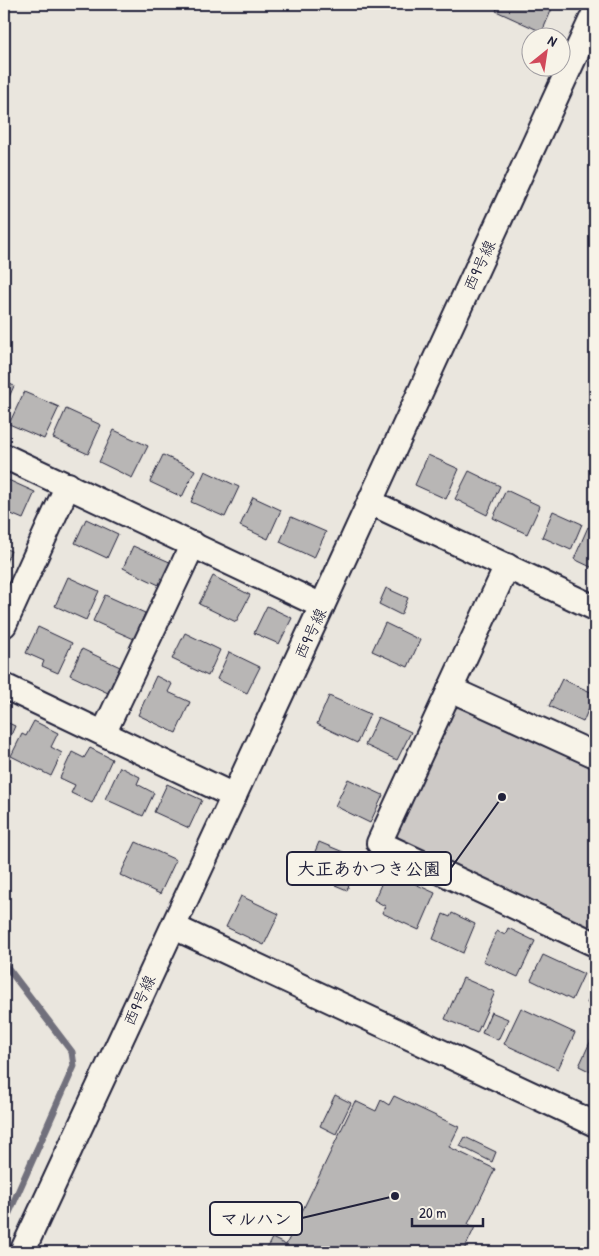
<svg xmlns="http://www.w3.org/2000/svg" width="599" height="1256" font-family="'Patrick Hand','Klee One',sans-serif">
<rect width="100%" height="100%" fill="#eae6de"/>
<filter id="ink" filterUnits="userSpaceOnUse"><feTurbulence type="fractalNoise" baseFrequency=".02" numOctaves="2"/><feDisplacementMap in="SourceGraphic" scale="10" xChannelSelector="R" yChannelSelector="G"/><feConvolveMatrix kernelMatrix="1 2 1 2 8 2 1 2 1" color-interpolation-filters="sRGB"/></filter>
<g filter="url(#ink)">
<path fill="#cdc9c6" stroke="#787680" d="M463 706 595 767V931L399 839 394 826 447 711Z"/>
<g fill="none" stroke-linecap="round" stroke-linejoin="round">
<path stroke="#716f7b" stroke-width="7" d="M4 963 72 1052 74 1066 4 1224"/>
</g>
<g fill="#b8b6b5" stroke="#22223b">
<path d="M499 4H554L542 32 496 11Z"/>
<path d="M4 381 14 386 4 408Z"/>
<path d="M24 392 59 407 44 439 9 424Z"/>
<path d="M66 409 101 425 88 454 53 438Z"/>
<path d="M114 430 148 446 132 478 99 462Z"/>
<path d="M163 455 195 470 182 497 150 482Z"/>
<path d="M428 455 459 469 446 499 415 485Z"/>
<path d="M205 471 239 487 225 517 191 502Z"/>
<path d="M469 471 500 486 487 515 455 499Z"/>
<path d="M6 479 35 492 23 519 4 511V483Z"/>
<path d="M506 490 540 506 527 534 493 518Z"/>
<path d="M253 497 281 510 268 539 240 526Z"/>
<path d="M553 511 582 524 571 550 542 537Z"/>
<path d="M291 517 326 532 314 558 280 542Z"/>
<path d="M86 519 118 534 107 558 75 543Z"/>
<path d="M588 527 595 530V569L574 559Z"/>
<path d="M133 546 172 563 161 586 123 568Z"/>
<path d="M4 548 11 551 4 566Z"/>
<path d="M213 576 250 595 236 622 199 604Z"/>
<path d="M68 577 99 591 86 620 55 606Z"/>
<path d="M386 588 408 598 401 615 379 604Z"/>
<path d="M105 595 145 613 134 639 93 621Z"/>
<path d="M267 606 292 618 279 644 254 633Z"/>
<path d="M385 623 420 640 408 667 372 651Z"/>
<path d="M38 627 72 643 58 673 42 666 44 661 26 653Z"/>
<path d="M185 633 220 650 208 676 172 659Z"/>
<path d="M82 649 120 667 108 693 70 675Z"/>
<path d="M229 652 260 667 247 693 217 679Z"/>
<path d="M156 676 172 684 168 692 190 702 176 733 138 715Z"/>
<path d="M562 679 595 694 583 722 549 706Z"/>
<path d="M329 696 370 714 357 743 317 724Z"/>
<path d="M4 714 7 716 4 721 15 726 4 751Z"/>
<path d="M378 717 411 732 397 760 365 745Z"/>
<path d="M34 721 58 733 51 747 62 753 51 776 11 756 22 734 26 736Z"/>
<path d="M90 748 112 759 92 803 71 793 75 785 60 778 72 752 84 758Z"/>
<path d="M120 767 140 777 137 784 154 793 143 816 105 799Z"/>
<path d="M348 779 383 795 370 823 335 806Z"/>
<path d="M167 784 202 800 189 828 154 812Z"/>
<path d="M136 842 176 860 160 894 120 875Z"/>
<path d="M319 842 360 859 347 890 306 873Z"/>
<path d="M387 871 435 893 419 930 382 913 385 906 374 900Z"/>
<path d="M241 896 279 914 264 945 226 927Z"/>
<path d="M452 913 475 924 463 953 433 939 443 914 450 917Z"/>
<path d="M508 928 535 941 518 977 483 961 497 931 505 935Z"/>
<path d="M543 955 584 974 572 1000 531 980Z"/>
<path d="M463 978 495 992 477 1033 445 1019Z"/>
<path d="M595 986V1007L587 1003Z"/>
<path d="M521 1008 575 1033 558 1069 504 1044Z"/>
<path d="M491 1012 508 1019 498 1040 482 1033Z"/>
<path d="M592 1038 595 1040V1074L579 1066Z"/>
<path d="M335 1095 351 1103 336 1134 320 1126Z"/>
<path d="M394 1096 459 1127 449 1147 495 1169 468 1224 475 1227 463 1252H265L272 1238 286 1245 355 1101 376 1111 381 1100 389 1105Z"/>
<path d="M465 1137 496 1152 492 1162 460 1146Z"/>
</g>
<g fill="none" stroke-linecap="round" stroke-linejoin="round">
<defs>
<g id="minor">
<path d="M4 456 322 606"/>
<path d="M370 502 595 608"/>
<path d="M507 566 379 843 595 944"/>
<path d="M4 625 68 485"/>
<path d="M4 686 234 796"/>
<path d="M450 689 595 755"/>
<path d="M104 732 193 544"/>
<path d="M174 927 595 1124"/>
<path d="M22 1252 322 606 595 12"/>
</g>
</defs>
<use href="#minor" stroke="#22223b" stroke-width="28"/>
<use href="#minor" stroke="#f7f3e8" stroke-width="24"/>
</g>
</g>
<g text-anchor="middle" stroke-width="4" stroke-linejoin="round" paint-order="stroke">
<g font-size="16" fill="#22223b" stroke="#f7f3e8">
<text transform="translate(479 265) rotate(-65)" y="6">西9号線</text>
<text transform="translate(310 633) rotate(-65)" y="6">西9号線</text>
<text transform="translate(139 1000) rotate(-65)" y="6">西9号線</text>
</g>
</g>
<path fill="none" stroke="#22223b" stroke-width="2" d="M502 797L451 868M395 1196L302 1218"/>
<g fill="#22223b" stroke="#f7f3e8" stroke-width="2">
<circle cx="502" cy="797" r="5"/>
<circle cx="395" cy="1196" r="5"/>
</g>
<g fill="#f7f3e8" stroke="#22223b" stroke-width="2">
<rect x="287" y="852" width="164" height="33" rx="5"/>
<rect x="210" y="1202" width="92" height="33" rx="5"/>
</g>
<g font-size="18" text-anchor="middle" font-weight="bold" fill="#22223b">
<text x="369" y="875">大正あかつき公園</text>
<text x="256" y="1225">マルハン</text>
</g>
<rect width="599" height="1256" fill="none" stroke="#f7f3e8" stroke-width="20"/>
<rect x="10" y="10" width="579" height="1236" fill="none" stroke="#22223b" stroke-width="2" filter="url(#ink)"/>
<g transform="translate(546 52) rotate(30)"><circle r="24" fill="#f7f3e8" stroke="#a29fa3"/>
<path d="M0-4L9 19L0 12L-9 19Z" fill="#d1495b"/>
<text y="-8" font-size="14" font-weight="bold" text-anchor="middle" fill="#22223b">N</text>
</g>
<path d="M412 1218v8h71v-8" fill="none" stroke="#22223b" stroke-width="2.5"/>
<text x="419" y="1218" font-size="15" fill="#22223b" stroke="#f7f3e8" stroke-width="4" paint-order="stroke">20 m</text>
</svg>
